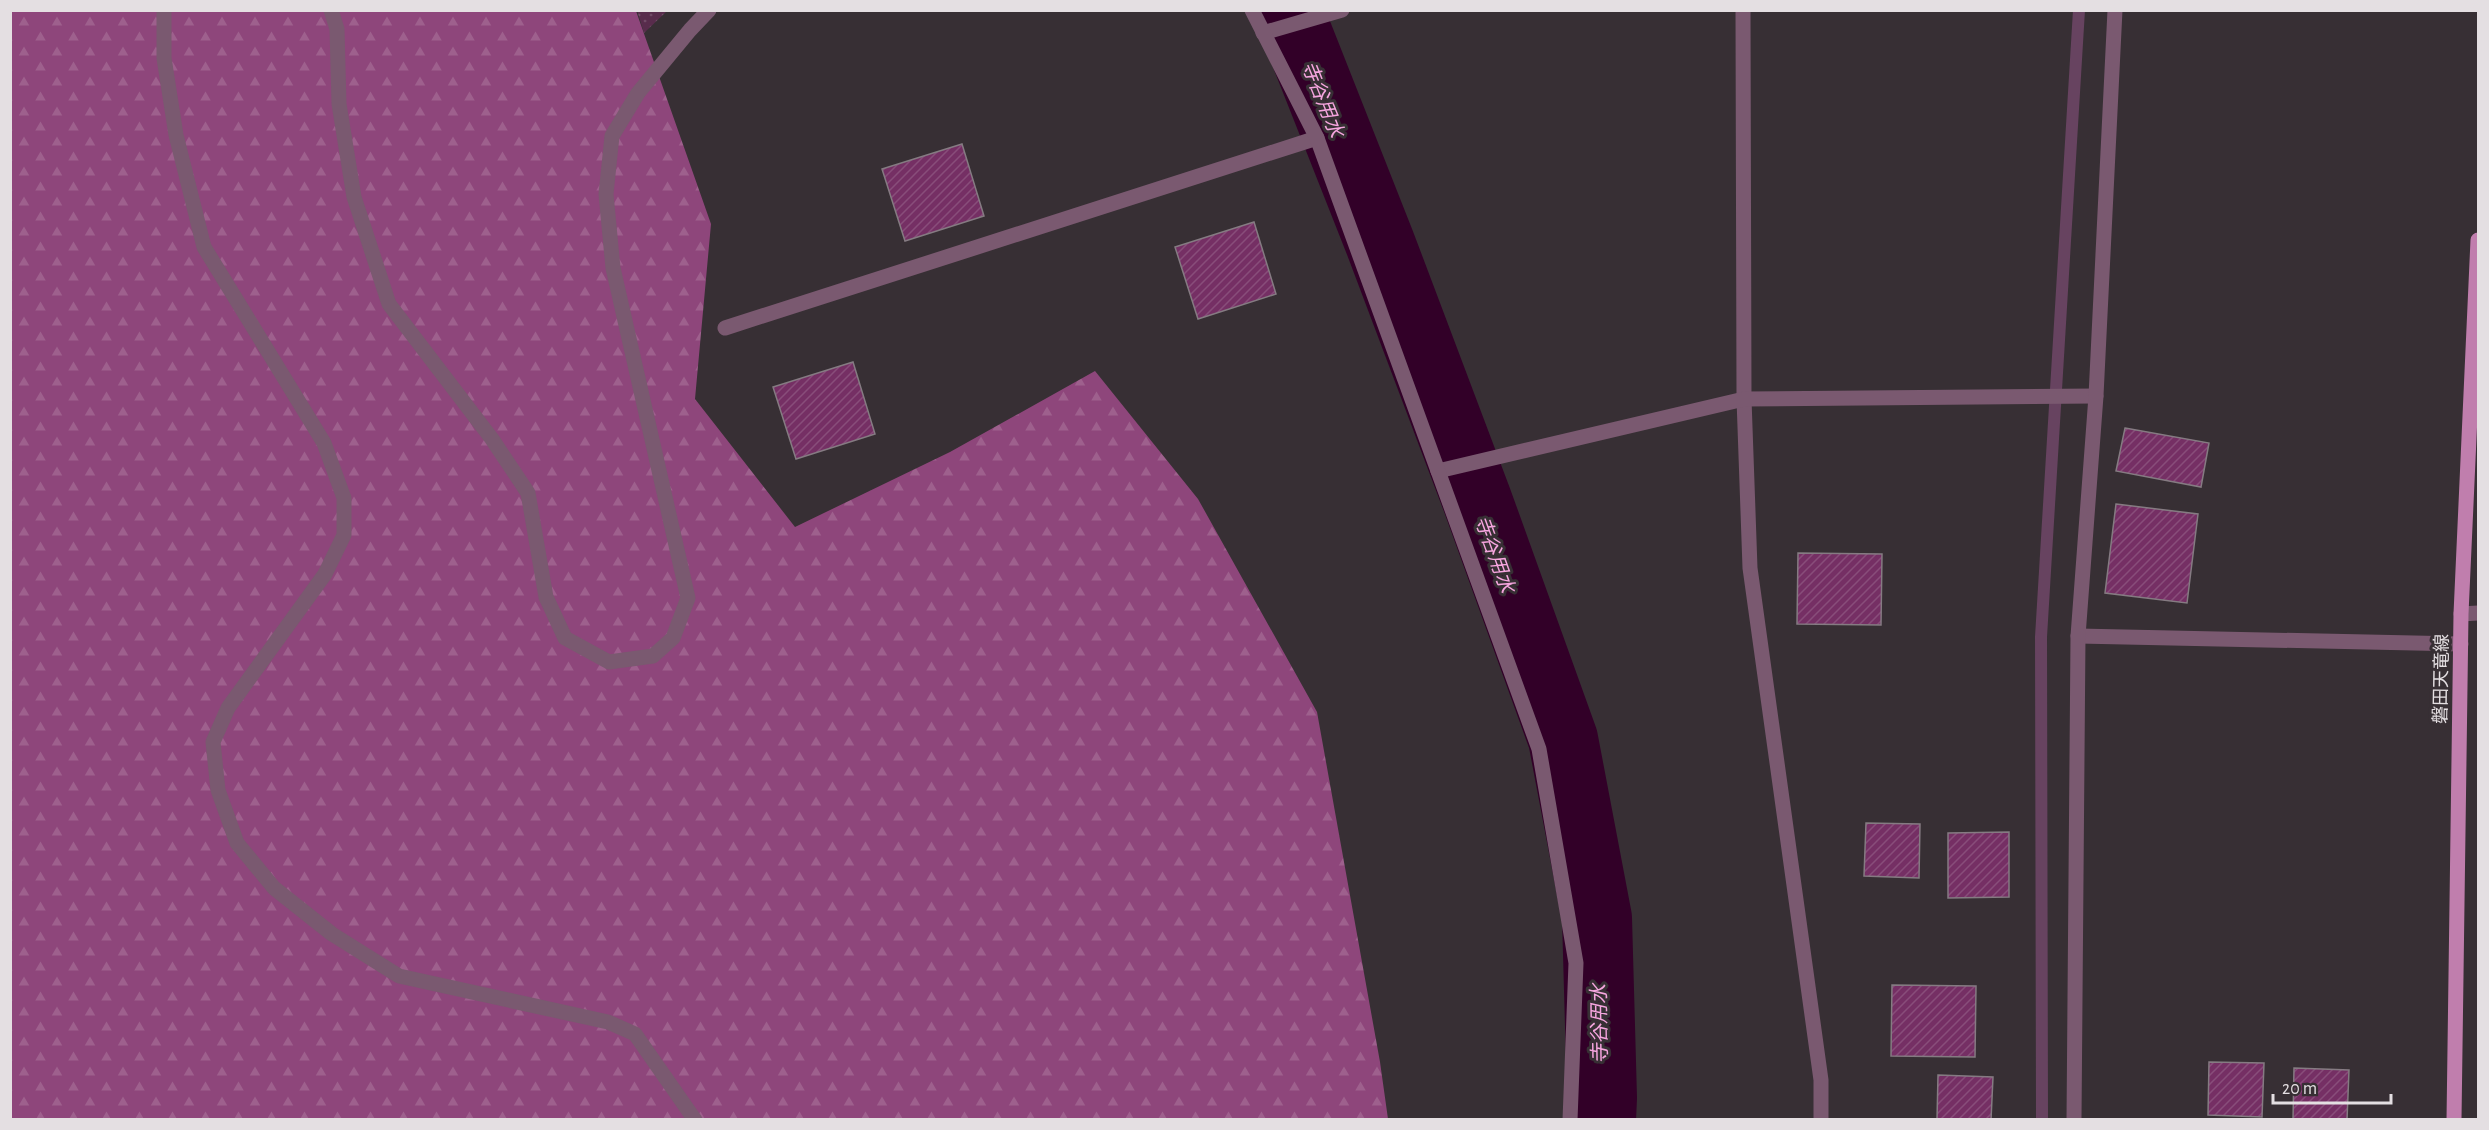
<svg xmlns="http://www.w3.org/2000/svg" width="2489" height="1130" font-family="'Alegreya Sans','Noto Sans JP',sans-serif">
<defs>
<pattern id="green-dots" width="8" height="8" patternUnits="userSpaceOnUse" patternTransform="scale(1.5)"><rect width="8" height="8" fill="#582c4c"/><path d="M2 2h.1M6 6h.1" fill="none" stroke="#704a66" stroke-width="1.8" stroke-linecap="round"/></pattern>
<pattern id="forest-firs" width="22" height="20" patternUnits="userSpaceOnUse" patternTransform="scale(1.5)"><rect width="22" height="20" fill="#8e467b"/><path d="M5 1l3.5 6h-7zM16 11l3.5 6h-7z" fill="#9e608d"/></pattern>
<pattern id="building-hatch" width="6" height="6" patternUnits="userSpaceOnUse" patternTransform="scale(1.5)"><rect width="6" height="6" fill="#752f64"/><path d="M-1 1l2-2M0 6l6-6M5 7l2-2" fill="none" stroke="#884d7a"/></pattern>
</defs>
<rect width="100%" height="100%" fill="#372f34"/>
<path fill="url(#green-dots)" d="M637 10 667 11 644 33Z"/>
<path fill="url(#forest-firs)" d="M10 11H636L711 224 695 399 795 527 950 452 1095 371 1198 499 1317 712 1380 1062 1388 1119H11Z"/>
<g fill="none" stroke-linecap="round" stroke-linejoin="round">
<path stroke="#674360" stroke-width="12" d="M2042 1120 2041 637 2079 10"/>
<path stroke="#320028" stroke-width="70" d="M1288 10 1380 243 1477 500 1563 739 1597 918 1602 1098 1601 1120"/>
</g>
<g fill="url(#building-hatch)" stroke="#857b82" stroke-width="1.5">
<path d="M962 144 984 216 905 241 882 169Z"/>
<path d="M1254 222 1276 294 1198 319 1175 247Z"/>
<path d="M853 362 875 434 796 459 773 387Z"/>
<path d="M2125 428 2209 443 2201 487 2116 471Z"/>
<path d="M2116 504 2198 514 2187 603 2105 593Z"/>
<path d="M1798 553 1882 554 1881 625 1797 624Z"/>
<path d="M1866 823 1920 824 1919 878 1864 876Z"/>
<path d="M2009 832V897L1948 898V833Z"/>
<path d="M1892 985 1976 986 1975 1057 1891 1056Z"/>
<path d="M2209 1062 2264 1063 2262 1117 2208 1115Z"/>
<path d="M2294 1068 2349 1070 2347 1120H2293Z"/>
<path d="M1938 1075 1993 1077 1991 1120H1937Z"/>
</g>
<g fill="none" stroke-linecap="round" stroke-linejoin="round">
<g stroke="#7a5970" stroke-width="15">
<path d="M164 10V58L176 135 204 247 324 443 344 498V535L325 574 228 708 213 742 218 790 237 843 274 888 332 934 399 976 608 1022 635 1034 695 1120"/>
<path d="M331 10 337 29 339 104 354 197 389 304 492 439 528 493 546 597 565 638 609 662 653 656 673 638 688 598 613 268 606 194 612 136 638 93 690 30 709 10"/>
<path d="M1743 10 1744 399 1750 568 1821 1080V1120"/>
<path d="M1263 33 1342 10"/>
<path d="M725 328 1317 138"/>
<path d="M1438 471 1744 399 2096 396"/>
<path d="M2461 614 2478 613"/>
<path d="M2078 636 2461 644"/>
<path d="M2074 1120 2078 636 2096 396 2115 10"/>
</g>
<path stroke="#7a5970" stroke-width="15" d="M1252 10 1317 138 1539 749 1576 963 1570 1120"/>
<path stroke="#c07ead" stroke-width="15" d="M2454 1120 2461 614 2478 240"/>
</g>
<g text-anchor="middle" stroke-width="6" stroke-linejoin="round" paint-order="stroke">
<g font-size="18" fill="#e4dfe2" stroke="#372f34">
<text transform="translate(2441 679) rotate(-89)" y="6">磐田天竜線</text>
</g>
<g font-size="20" font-style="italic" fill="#f6a5df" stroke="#372f34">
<text transform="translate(1323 99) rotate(68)" y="7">寺谷用水</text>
<text transform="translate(1495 554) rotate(70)" y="7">寺谷用水</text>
<text transform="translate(1599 1024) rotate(-91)" y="7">寺谷用水</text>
</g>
</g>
<rect width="2489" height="1130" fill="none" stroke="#e4dfe2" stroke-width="24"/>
<path d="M2273 1094v9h118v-9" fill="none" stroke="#e4dfe2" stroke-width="3"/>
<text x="2282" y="1094" font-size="18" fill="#e4dfe2" stroke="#372f34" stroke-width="4.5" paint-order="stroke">20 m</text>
</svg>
